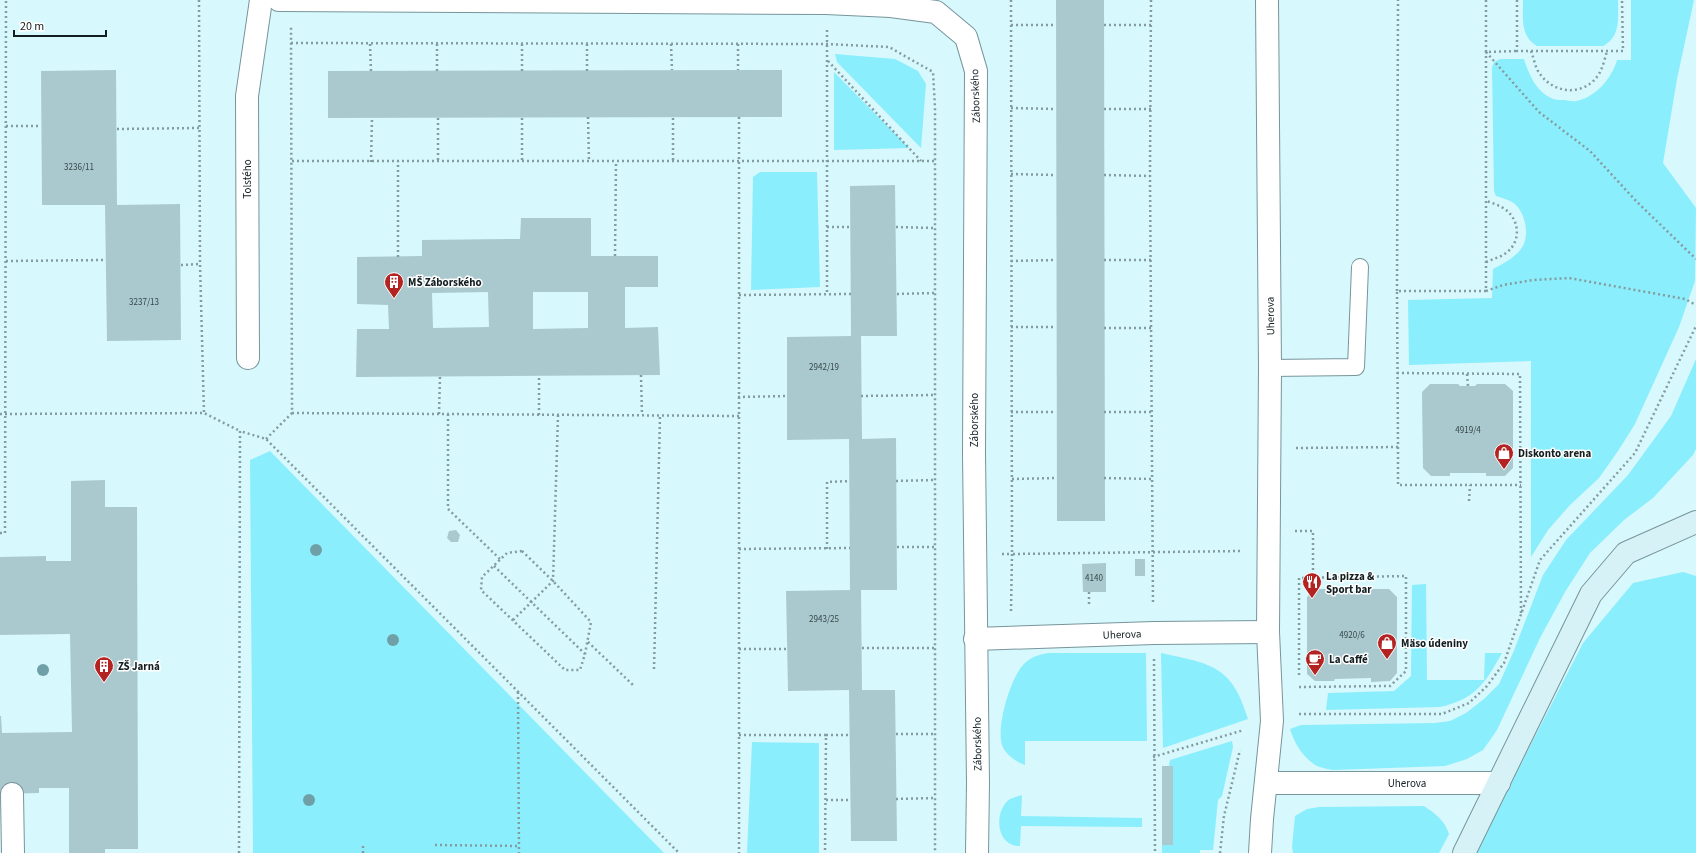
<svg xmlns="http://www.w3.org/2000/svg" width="1696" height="853" font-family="'Source Sans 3',sans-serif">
<rect width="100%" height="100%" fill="#d7f8fd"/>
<g fill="#8beefc">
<path d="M1523 0H1618C1618 18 1621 36 1603 46H1537C1520 36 1523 18 1523 0Z"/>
<path d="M1631 0H1694L1677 79 1663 163 1696 208 1695 281 1679 327 1635 424 1618 451 1599 478 1570 505 1548 530 1531 557V361L1409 365 1408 300 1492 298 1493 269C1503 264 1514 258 1521 249 1530 237 1526 215 1516 205 1511 200 1502 198 1496 196L1494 191 1492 67 1494 62 1500 59H1524C1529 75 1536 91 1551 98 1555 100 1560 100 1564 100 1567 100 1572 102 1576 101 1595 98 1612 78 1617 60H1631Z"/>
<path d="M835 54 895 59 918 71 926 84 921 148 837 62Z"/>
<path d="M834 72 909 148 834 150Z"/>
<path d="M760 172H817L820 287 751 290 753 177Z"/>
<path d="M1696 359V449L1693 455 1653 498 1624 520 1590 553 1565 592 1540 638 1497 730 1483 750 1467 759 1445 766 1333 770C1328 769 1322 768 1317 766 1304 759 1294 743 1290 729L1301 725 1435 723 1450 721 1466 713 1484 699 1499 684 1513 653 1543 575 1566 540 1628 475 1671 416Z"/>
<path d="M270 451 664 853H253L250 460Z"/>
<path d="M1683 572 1696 576V853H1475L1583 643 1633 583Z"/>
<path d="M1426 584 1427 680H1484L1485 653H1502C1485 683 1476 699 1440 707L1326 710 1328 693 1394 691 1411 676 1412 585Z"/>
<path d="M1049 653H1146L1147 741H1025V765C1016 762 1005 754 1002 745 996 727 1011 674 1026 662 1033 656 1041 654 1049 653Z"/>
<path d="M1161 653C1211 664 1232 665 1248 719L1163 748Z"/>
<path d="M1232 741 1233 747 1222 796 1218 800 1213 850H1200V853H1162V845H1173L1172 766H1169L1170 760Z"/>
<path d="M752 742 819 743V853H747Z"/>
<path d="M1022 795 1021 816 1142 818V827L1021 826 1020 846C996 847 993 811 1010 799 1014 797 1019 796 1022 795Z"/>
<path d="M1424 806C1436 814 1444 820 1449 834L1439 853H1293L1292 847 1295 816 1307 809 1319 807Z"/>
</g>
<g fill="#aac9ce" fill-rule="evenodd">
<path d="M1056 0H1104L1105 521H1057Z"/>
<path d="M116 70 117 205 180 204 181 340 107 341 105 205H42L41 71Z"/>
<path d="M782 70V117L328 118V71Z"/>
<path d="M895 185 897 336H861L862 439 896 438 897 590H861L862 690H895L897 841H851L849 690 788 691 786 591 850 590 849 439 787 440V337L851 336 850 186Z"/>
<path d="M521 218H591V256H658V287H625V328L658 327 660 375 356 377 357 329H389L388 305 357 304V257L422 256V240L520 239ZM488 292 489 327 433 328 432 293ZM533 292H588V328L533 329Z"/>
<path d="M1430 384H1458L1460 386H1475L1477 384H1505L1513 391V468L1505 476H1486V473H1450V476H1431L1423 468 1422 392Z"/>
<path d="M105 480V507H137L138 849H105V853H69V788H39V793L0 794V716H1L2 733 72 732 70 634 0 635V557L46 556V561H71V481Z"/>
<path d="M456 530 460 535 458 542H451L447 538 449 531Z"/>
<rect x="1135" y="559" width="10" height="17"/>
<path d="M1106 563V592H1083L1082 564Z"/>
<path d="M1315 589H1342L1344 591H1359L1361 589H1389L1397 597V673L1390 681 1371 682V678L1335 679 1334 681H1315L1307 674V597Z"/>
<rect x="1162" y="766" width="11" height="79"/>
</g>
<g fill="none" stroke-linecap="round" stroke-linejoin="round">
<defs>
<path id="lane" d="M1270 368 1356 367 1360 267"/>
<g id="street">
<path d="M279 0 826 3 891 6 936 12 966 37 976 71 974 453 978 783 977 853"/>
<path d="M248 358 247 96 261 0"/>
<path d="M975 639 1154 633 1268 632"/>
<path d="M1267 783H1499"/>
<path d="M12 794 13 853"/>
<path d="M1260 853 1262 819 1272 721 1268 632 1270 368 1267 0"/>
</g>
<path id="secondary" d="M1464 853 1591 594 1626 553 1696 522"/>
</defs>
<use href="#lane" stroke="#77959a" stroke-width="18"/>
<use href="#street" stroke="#77959a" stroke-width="24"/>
<use href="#secondary" stroke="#77959a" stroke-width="24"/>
<g stroke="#849c9f" stroke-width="2.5" stroke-dasharray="2 3" stroke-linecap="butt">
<path d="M199 0 200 264 204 413"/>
<path d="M1011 0 1012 554 1242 551"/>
<path d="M1151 0 1150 176 1153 605"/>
<path d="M1486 0V52L1517 51"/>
<path d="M1517 0V51H1623L1622 0"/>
<path d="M1011 25H1056"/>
<path d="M1104 25H1151"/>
<path d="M827 30V294"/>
<path d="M291 43 827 44 889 47 933 72 935 108V853"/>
<path d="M370 44 371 71"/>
<path d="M437 44V71"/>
<path d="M522 44V71"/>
<path d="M587 44V71"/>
<path d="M671 44 672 70"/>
<path d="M738 44V70"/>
<path d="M1531 51C1534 58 1535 68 1540 74 1555 95 1585 96 1599 74 1603 67 1605 58 1607 51"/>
<path d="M1486 52 1539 112 1590 151 1637 202 1696 259"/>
<path d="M828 61 921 161"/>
<path d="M1011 108 1056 109"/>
<path d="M1104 109H1151"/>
<path d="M588 117 589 162"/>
<path d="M739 117V853"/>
<path d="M438 118V162"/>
<path d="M522 118V162"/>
<path d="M673 118V162"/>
<path d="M6 126H41"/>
<path d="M117 129 199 128"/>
<path d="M292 161H935"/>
<path d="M371 162 372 118"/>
<path d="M1011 174 1056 175"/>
<path d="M1104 175 1150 176"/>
<path d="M827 227H850"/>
<path d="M896 227 935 228"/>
<path d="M615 256 616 162"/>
<path d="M398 257V161"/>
<path d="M1104 260H1152"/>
<path d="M6 261 105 260"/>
<path d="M1011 261 1056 260"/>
<path d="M1486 262C1493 259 1501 257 1506 253 1521 242 1520 221 1506 210 1501 206 1493 203 1486 201"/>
<path d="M181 265 200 264"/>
<path d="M1397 291 1398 0"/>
<path d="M1486 291 1503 285 1533 280 1569 278 1685 299 1696 305"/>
<path d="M897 294 935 293"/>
<path d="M739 295 851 294"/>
<path d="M1011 327H1056"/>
<path d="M1104 328H1152"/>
<path d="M1397 373 1520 374 1521 615"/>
<path d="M1467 374 1468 386"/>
<path d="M641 375 642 415"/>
<path d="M861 396 935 395"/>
<path d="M738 397 787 396"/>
<path d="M1011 412H1056"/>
<path d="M1104 412H1152"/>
<path d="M292 413 739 416"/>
<path d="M0 414 204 413 240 431"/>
<path d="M439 414 440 376"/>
<path d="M448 414V509L501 560"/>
<path d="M539 415V375"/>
<path d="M266 439 292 413 291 26"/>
<path d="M1398 447V485H1521"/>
<path d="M1296 448 1398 447 1397 291H1486V52"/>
<path d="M1104 478 1152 479"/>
<path d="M1012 479 1056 478"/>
<path d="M896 481 935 480"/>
<path d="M1469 501 1470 485"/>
<path d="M1295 531H1313V578"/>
<path d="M0 533H5L6 0"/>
<path d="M897 547H935"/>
<path d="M739 549 850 548"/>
<path d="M827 549V482L850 481"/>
<path d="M522 551 553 581 591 622 585 654 580 670H565L481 590 482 577 507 553Z"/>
<path d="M1002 554H1012L1011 611"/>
<path d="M494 566 585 654"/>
<path d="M1089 592V607"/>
<path d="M513 620 553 581 558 415"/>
<path d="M588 642 633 685"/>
<path d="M862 648H935"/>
<path d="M739 649H787"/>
<path d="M1154 659 1155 853"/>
<path d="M654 669 660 416"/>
<path d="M1299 675V578L1406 576V671L1390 686 1299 687"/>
<path d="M518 692 519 853"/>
<path d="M1299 714H1442L1469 703 1487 686 1504 663 1540 560 1635 453 1696 326"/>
<path d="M896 734H935"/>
<path d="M739 735H826L825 853"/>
<path d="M826 735H850"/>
<path d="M1153 757 1244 730"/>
<path d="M896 799 935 798"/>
<path d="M826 800H850"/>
<path d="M435 845 519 846"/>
<path d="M239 853 240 431 266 439 679 853"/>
<path d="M363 853V846"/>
<path d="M1220 853 1224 816 1240 750"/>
</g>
<use href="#lane" stroke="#fff" stroke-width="16"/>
<use href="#street" stroke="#fff" stroke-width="22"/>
<use href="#secondary" stroke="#d6f2f6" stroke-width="22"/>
</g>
<g fill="#70a0a7">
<circle cx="316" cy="550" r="6"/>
<circle cx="393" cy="640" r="6"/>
<circle cx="43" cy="670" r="6"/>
<circle cx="309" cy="800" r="6"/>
</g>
<defs>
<symbol id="building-pin" viewBox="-11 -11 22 30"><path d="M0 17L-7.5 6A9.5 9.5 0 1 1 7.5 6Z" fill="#b32321" stroke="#fefefe"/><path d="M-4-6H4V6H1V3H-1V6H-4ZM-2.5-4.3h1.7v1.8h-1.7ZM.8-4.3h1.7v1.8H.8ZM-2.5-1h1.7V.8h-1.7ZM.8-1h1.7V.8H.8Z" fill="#fff"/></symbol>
<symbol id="shop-pin" viewBox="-11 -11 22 30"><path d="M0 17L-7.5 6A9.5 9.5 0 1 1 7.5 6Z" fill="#b32321" stroke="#fefefe"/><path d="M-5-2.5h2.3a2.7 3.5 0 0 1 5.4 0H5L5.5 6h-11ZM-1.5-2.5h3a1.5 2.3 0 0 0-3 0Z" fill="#fff"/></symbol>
<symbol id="restaurant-pin" viewBox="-11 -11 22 30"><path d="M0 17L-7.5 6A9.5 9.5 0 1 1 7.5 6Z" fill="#b32321" stroke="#fefefe"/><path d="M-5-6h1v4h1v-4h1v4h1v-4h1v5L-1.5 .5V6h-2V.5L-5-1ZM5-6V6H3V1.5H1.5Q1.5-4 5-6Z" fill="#fff"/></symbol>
<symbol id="cafe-pin" viewBox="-11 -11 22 30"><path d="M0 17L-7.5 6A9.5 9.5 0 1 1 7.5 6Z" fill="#b32321" stroke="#fefefe"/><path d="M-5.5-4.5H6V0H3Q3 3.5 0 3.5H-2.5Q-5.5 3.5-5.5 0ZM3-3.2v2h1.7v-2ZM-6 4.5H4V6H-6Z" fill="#fff"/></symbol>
</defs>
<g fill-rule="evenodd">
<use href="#building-pin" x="383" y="271" width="22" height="30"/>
<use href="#shop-pin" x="1493" y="442" width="22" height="30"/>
<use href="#restaurant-pin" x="1301" y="571" width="22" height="30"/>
<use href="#shop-pin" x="1376" y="632" width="22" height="30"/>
<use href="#cafe-pin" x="1304" y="648" width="22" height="30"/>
<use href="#building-pin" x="93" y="655" width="22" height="30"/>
</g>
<g text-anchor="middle" stroke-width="3" stroke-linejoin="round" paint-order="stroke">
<g font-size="9" fill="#38494c">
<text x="79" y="170">3236/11</text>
<text x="144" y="305">3237/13</text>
<text x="824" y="370">2942/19</text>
<text x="1468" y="433">4919/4</text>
<text x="1094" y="581">4140</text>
<text x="824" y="622">2943/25</text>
<text x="1352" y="638">4920/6</text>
</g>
<g font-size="11" fill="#121e20" stroke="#fefefe">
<text transform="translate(975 96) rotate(-92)" y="4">Záborského</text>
<text transform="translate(247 179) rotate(-90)" y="4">Tolstého</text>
<text transform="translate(1270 316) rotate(-91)" y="4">Uherova</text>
<text transform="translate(974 420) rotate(-90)" y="4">Záborského</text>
<text transform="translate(1122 634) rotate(-2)" y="4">Uherova</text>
<text transform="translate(977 744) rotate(-91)" y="4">Záborského</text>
<text x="1407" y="787">Uherova</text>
</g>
<g font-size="11" font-weight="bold" fill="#121e20" stroke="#fefefe" text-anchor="start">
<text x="408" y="286">MŠ Záborského</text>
<text x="1518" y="457">Diskonto arena</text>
<text x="1326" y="580">La pizza &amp;<tspan x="1326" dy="13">Sport bar</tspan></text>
<text x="1401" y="647">Mäso údeniny</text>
<text x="1329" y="663">La Caffé</text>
<text x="118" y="670">ZŠ Jarná</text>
</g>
</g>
<path d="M14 30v6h92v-6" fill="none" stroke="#121e20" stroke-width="2"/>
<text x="20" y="30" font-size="12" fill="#121e20" stroke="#fefefe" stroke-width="3" paint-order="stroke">20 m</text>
</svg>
